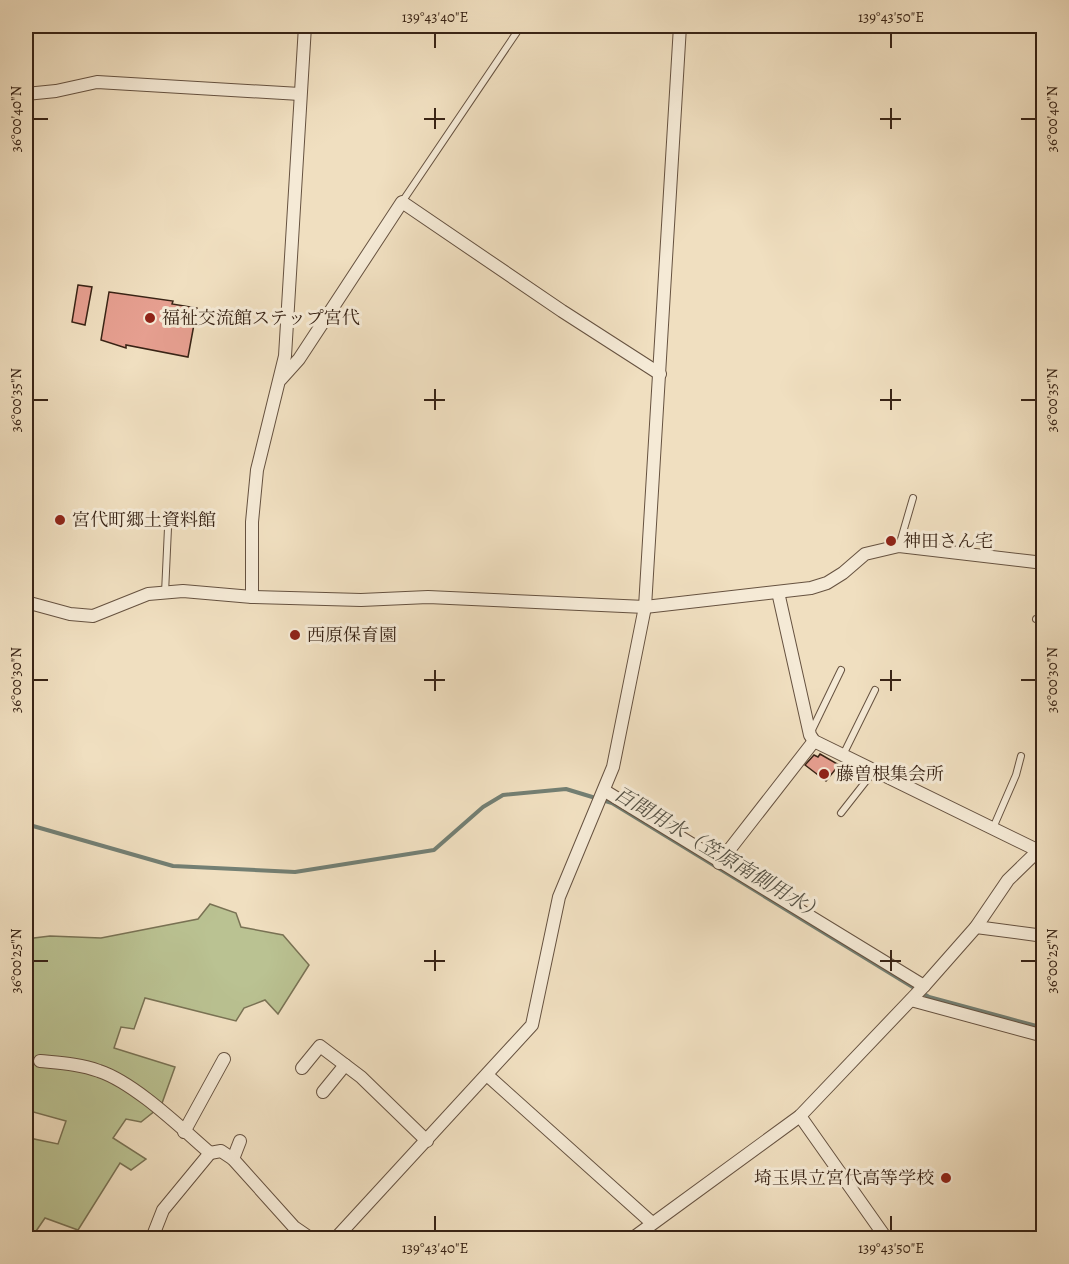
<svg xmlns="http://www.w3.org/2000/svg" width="1069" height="1264" font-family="Alegreya,'Noto Serif JP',serif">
<rect width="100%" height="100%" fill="#f0dfc0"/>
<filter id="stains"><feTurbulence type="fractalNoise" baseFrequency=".00333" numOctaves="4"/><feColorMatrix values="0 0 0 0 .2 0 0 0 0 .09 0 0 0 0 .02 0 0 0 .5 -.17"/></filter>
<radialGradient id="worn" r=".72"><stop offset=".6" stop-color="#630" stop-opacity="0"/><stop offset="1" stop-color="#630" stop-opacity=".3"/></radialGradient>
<path fill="#bac292" stroke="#797254" stroke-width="1.5" d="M210 904 236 913 241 927 283 935 309 965 278 1014 265 1000 244 1008 236 1021 145 998 134 1029 121 1027 114 1048 175 1067 161 1106 141 1122 126 1119 113 1138 146 1159 131 1170 120 1163 78 1230 45 1218 32 1237 26 1234V1149L29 1138 58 1144 66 1121 26 1110V939L50 936 101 938 198 919Z"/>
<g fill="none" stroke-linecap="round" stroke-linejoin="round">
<path stroke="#737f73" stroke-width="4" d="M26 824 173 866 295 872 434 850 483 807 503 795 566 789 612 803 929 997 1044 1028"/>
</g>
<g fill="#e69f90" stroke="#382315" stroke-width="1.5">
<path d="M78 285 92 287 85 325 72 322Z"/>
<path d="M109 292 173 301 172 304 197 308 188 357 126 345V348L101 340Z"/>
<path d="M820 754 839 765 826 781 805 765 814 755 818 757Z"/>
</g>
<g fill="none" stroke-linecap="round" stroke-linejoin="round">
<defs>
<g id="lane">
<path d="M402 202 521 26"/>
<path d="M899 546 913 498"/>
<path d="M165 593 168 528"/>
<path d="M1036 619 1044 621"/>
<path d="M811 732 841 670"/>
<path d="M843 755 875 690"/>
<path d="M841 813 874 771"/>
<path d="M993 828 1016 775 1021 756"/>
</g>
<g id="street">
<path d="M26 94 56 91 97 82 300 94"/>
<path d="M281 379 299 359 402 202 562 311 660 374"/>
<path d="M778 592 810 735 814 741 1037 850"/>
<path d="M252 597V522L257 470 285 356 305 26"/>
<path d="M26 602 70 614 93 616 148 594 183 591 252 597 361 600 428 597 645 607 811 588 827 583 843 573 865 554 899 546 1044 563"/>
<path d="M605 791 924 986"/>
<path d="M719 863 814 741"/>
<path d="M976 927 1044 936"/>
<path d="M911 1000 1044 1036"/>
<path d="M40 1061C60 1063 80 1064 99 1071 135 1083 181 1128 210 1153L221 1151 233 1159 294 1227 310 1238"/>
<path d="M302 1068 320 1046 361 1077 427 1141"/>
<path d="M487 1075 652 1223"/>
<path d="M323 1092 345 1065"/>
<path d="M800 1116 886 1238"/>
<path d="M184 1132 224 1059"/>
<path d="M233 1159 240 1141"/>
<path d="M152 1238 163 1210 210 1153"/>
<path d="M336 1238 532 1025 559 897 613 767 645 607 680 26"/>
<path d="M633 1238 800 1116 924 986 976 927 1008 880 1044 845"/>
</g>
</defs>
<use href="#lane" stroke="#665240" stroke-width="8"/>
<use href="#street" stroke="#665240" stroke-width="14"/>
<use href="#lane" stroke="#f5ead6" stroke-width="6"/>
<use href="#street" stroke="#f5ead6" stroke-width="12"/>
</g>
<path fill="none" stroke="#382315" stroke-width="2" d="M435 33V48M891 33V48M435 108V129M891 108V129M33 119H48M424 119H445M880 119H901M1021 119H1036M435 389V410M891 389V410M33 400H48M424 400H445M880 400H901M1021 400H1036M435 670V691M891 670V691M33 680H48M424 680H445M880 680H901M1021 680H1036M435 950V971M891 950V971M33 961H48M424 961H445M880 961H901M1021 961H1036M435 1216V1231M891 1216V1231"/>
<g fill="#8f2418" stroke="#f5ead6" stroke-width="2">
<circle cx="150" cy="318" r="6"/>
<circle cx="60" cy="520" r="6"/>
<circle cx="891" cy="541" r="6"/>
<circle cx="295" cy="635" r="6"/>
<circle cx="824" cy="774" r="6"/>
<circle cx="946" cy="1178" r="6"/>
</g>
<g text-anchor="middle" stroke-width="6" stroke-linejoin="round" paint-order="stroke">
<g font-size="18" fill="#382315" stroke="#f5ead6" text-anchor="start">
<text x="162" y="324">福祉交流館ステップ宮代</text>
<text x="72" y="526">宮代町郷土資料館</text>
<text x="903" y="547">神田さん宅</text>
<text x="307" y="641">西原保育園</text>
<text x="836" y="780">藤曽根集会所</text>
<text x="934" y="1184" text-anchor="end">埼玉県立宮代高等学校</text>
</g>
<g font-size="20" font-style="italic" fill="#555144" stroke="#f5ead6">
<text transform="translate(719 853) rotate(31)" y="7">百間用水（笠原南側用水）</text>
</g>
</g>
<rect width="1069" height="1264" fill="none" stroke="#f0dfc0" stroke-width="66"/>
<rect x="33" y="33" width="1003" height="1198" fill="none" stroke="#382315" stroke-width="2"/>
<g font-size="15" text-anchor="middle" fill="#382315">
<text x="435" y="22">139°43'40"E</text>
<text x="891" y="22">139°43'50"E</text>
<text transform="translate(16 119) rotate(-90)" y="5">36°00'40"N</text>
<text transform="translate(1052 119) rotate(-90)" y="5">36°00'40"N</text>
<text transform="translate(16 400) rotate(-90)" y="5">36°00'35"N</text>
<text transform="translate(1052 400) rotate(-90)" y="5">36°00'35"N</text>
<text transform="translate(16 680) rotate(-90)" y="5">36°00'30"N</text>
<text transform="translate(1052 680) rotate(-90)" y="5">36°00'30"N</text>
<text transform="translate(16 961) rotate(-90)" y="5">36°00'25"N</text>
<text transform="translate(1052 961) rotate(-90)" y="5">36°00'25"N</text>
<text x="435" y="1253">139°43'40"E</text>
<text x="891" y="1253">139°43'50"E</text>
</g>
<rect width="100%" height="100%" filter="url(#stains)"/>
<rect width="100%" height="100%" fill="url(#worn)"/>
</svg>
